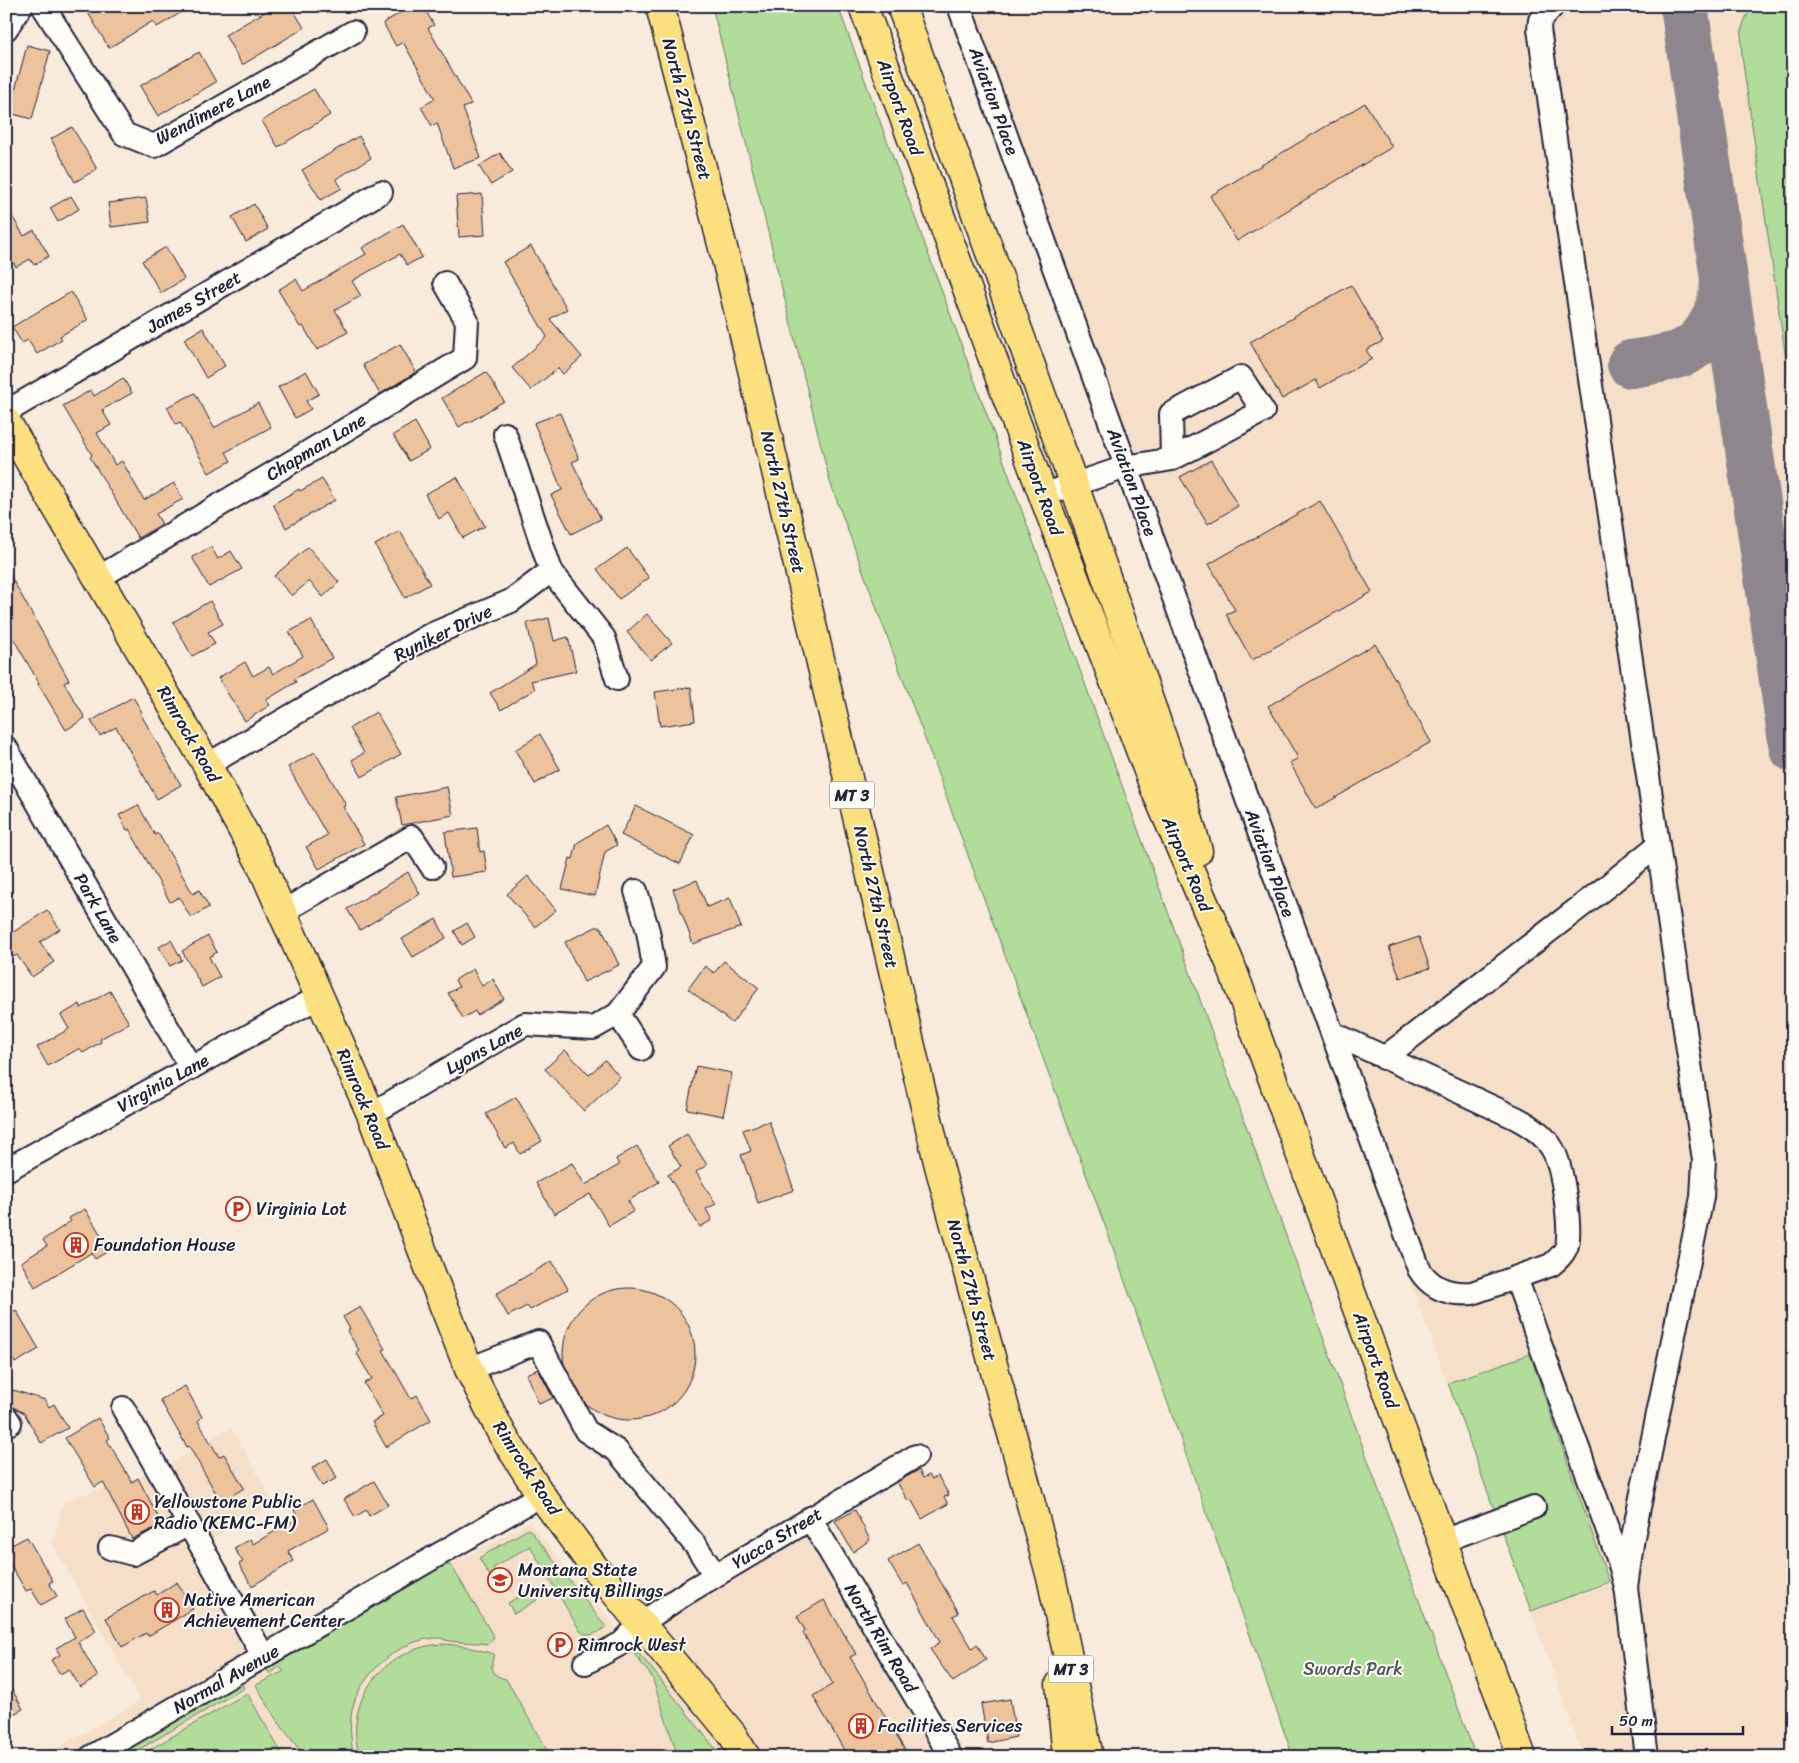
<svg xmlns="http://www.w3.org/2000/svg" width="1799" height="1763" font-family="Sriracha,sans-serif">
<rect width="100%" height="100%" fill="#f8ebdc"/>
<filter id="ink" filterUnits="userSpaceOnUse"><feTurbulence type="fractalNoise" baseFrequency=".02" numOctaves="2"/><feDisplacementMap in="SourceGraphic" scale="10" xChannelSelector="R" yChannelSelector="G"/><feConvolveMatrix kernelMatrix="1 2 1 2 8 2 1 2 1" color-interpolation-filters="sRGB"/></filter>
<g filter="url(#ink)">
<g fill="#f5dfc9">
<path d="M948 6H1793V1757H1584L1008 180Z"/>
<path d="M231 1427 274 1503 201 1546 264 1657 342 1625 529 1522 630 1645 810 1518 949 1757H42L140 1700 52 1543 64 1501 159 1471Z"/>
</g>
<g fill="#b1dc9a" stroke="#6a7f6a">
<path d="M712 6H838L1476 1757H1293L1108 1234 830 482Z"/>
<path d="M1755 6H1793V408L1742 56C1741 37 1739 20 1755 6Z"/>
<path d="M1530 1354 1609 1582 1531 1611 1448 1383Z"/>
<path d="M528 1529 530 1530 606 1627C597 1633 589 1639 580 1631L530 1546 493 1568 498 1581 496 1583 493 1581 479 1558Z"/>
<path d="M444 1565H451L494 1637 488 1644C475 1642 463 1643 450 1641 446 1641 442 1638 439 1638 401 1637 359 1675 352 1710 349 1726 351 1742 354 1757H305L276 1719 256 1685 284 1671 279 1667 270 1674 266 1669Z"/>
<path d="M530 1590 537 1600 514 1614 508 1603Z"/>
<path d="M445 1644 464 1646 494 1654C490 1667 491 1676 506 1679L551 1757H360C341 1699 387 1645 445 1644Z"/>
<path d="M632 1651H636L648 1664 722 1757H678L652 1677Z"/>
<path d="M241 1683 244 1688 126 1757H114Z"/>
<path d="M247 1693 284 1757H137Z"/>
</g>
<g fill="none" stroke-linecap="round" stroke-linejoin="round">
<g stroke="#8d868c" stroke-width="48">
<path d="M1684 6 1793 748"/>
<path d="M1631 364C1648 361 1668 359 1684 352 1710 340 1722 308 1724 281"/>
</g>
</g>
<g fill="#edc39d" stroke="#22223b">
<path d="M84 6H192L157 27 153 21 109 48Z"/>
<path d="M275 6H291L304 28 242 65 225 35Z"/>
<path d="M412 6H423L434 25 428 28 471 104 463 108 481 158 453 168 437 123 432 126 421 107 435 99 403 42 396 46 383 23Z"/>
<path d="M27 45 50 51 32 119 9 113Z"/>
<path d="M199 52 216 82 158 116 140 86Z"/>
<path d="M314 89 330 115 278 147 262 121Z"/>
<path d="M1365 103 1392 147 1237 241 1210 196Z"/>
<path d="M72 127 97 169 75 182 51 139Z"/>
<path d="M359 136 371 158 336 179 342 188 321 200 302 170Z"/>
<path d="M500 153 512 172 491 185 479 166Z"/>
<path d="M482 194 485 235 459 237 456 196Z"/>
<path d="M71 196 79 209 58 222 50 208Z"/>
<path d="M146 198 150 222 111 227 108 203Z"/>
<path d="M254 204 268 229 246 242 232 217Z"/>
<path d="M6 206 24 236 34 230 49 256 34 265 30 259 16 267 6 251Z"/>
<path d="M403 224 422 257 407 265 400 254 352 281 361 296 335 310 348 332 317 350 303 326 300 327 278 290 296 279 303 291 366 254 362 248Z"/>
<path d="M531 246 567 309 550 319 582 357 563 374 558 368 531 390 512 368 547 337 503 262Z"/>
<path d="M166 247 184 279 161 293 142 261Z"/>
<path d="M1351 285 1383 341 1366 350 1372 359 1320 388 1316 380 1282 399 1250 342Z"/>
<path d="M71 292 88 320 60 336 62 339 37 354 28 340 22 343 12 327Z"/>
<path d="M203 328 225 366 206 378 184 339Z"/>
<path d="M400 344 416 372 380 394 363 365Z"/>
<path d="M306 371 319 394 306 401 311 409 295 418 278 387Z"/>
<path d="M486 372 504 401 468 423 467 422 459 427 442 398Z"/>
<path d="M123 378 132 393 102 410 111 425 97 433 115 465 122 461 144 500 174 483 183 499 156 514 162 524 138 538 90 457 92 455 63 406 91 390 94 396Z"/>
<path d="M195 393 214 428 258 403 271 427 226 452 231 461 209 473 180 422 176 424 167 407Z"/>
<path d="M560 413 579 459 572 462 601 519 571 534 551 495 562 490 534 423Z"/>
<path d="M415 422 430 449 409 461 393 435Z"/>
<path d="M1211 460 1238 506 1208 524 1180 477Z"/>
<path d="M457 477 485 526 463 538 449 513 439 519 425 494Z"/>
<path d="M322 479 335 500 286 528 273 504 299 489 300 491Z"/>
<path d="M1320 501 1372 592 1252 660 1226 614 1235 610 1209 564Z"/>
<path d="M400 531 430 584 405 598 375 545Z"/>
<path d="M211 547 218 559 231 551 242 569 209 587 192 557Z"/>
<path d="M308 547 339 582 323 597 309 581 292 596 274 576Z"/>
<path d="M627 548 649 578 619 599 597 569Z"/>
<path d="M6 568 69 680 64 683 85 718 66 730 38 684 39 683 6 626Z"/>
<path d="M210 601 223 624 208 632 215 644 192 656 173 622Z"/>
<path d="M647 614 672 643 651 660 627 632Z"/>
<path d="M549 618 554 641 568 637 576 671 531 681 535 689 501 710 490 693 536 664 527 623Z"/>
<path d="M311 620 332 658 294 679 296 682 266 700 270 705 245 721 218 678 245 662 253 676 269 667 273 674 303 656 289 632Z"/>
<path d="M1375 644 1431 742 1316 809 1290 763 1298 758 1268 706Z"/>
<path d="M691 687 695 721 660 726 655 692Z"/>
<path d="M133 697 142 712 140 713 181 785 157 799 116 727 100 736 91 721Z"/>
<path d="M376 712 401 754 362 777 352 760 364 753 350 728Z"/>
<path d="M540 734 560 769 535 784 515 750Z"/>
<path d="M315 752 346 805 343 807 364 844 319 869 306 847 327 835 288 767Z"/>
<path d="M447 787 453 815 402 825 396 797Z"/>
<path d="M138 805 155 835 158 833 193 894 199 890 209 907 191 918 179 897 170 902 129 829 127 830 119 815Z"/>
<path d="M636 806 694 835 680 864 621 835Z"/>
<path d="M606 825 617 845 605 852 595 896 562 889 570 858 573 859 577 843Z"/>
<path d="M477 828 480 852 484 851 487 872 451 877 445 832Z"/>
<path d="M408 872 420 894 360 930 347 909Z"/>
<path d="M528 876 556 910 535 927 507 894Z"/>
<path d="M697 880 707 907 730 898 741 927 693 944 673 889Z"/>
<path d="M47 910 60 929 40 942 54 962 32 977 17 955 13 957 6 948V937Z"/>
<path d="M436 919 446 938 413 957 402 939Z"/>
<path d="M467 923 475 937 462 945 454 931Z"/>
<path d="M596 927H601L619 965 584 982 565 942Z"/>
<path d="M208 936 217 952 209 957 220 977 202 987 182 951Z"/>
<path d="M1419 937 1430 968 1400 978 1389 947Z"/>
<path d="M171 940 182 960 170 966 159 947Z"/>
<path d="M724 961 759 988 732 1023 688 989 705 966 714 973Z"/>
<path d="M473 969 482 986 493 979 504 999 477 1015 475 1011 463 1018 448 993 459 987 455 980Z"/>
<path d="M110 991 129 1023 100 1039 101 1042 83 1053 80 1048 48 1066 37 1047 69 1029 61 1015 80 1004 81 1008Z"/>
<path d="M565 1050 589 1075 605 1060 620 1077 584 1111 545 1069Z"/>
<path d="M696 1066 732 1073 723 1116 687 1109Z"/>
<path d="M516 1097 542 1141 520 1154 514 1143 505 1148 486 1114Z"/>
<path d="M769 1121 794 1190 758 1203 741 1155 751 1151 743 1130Z"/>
<path d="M687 1134 707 1165 696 1172 716 1204 706 1209 712 1220 700 1227 668 1175 681 1167 668 1146Z"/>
<path d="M637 1146 659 1182 628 1201 634 1211 609 1226 590 1194 554 1214 536 1183 572 1163 585 1185 619 1165 616 1159Z"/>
<path d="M85 1209 110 1250 95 1259 91 1253 35 1287 21 1262 47 1246 43 1240 71 1221 69 1218Z"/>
<path d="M552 1261 568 1289 530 1310 527 1306 508 1316 496 1294Z"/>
<circle cx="629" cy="1354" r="66"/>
<path d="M360 1307 385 1349 383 1350 411 1399 417 1395 431 1420 386 1447 372 1422 383 1416 364 1383 372 1379 356 1352 359 1350 347 1331 350 1329 343 1317Z"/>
<path d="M16 1310 39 1349 15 1363 6 1347V1315Z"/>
<path d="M538 1369 553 1398 539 1404 526 1374Z"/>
<path d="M185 1386 202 1417 198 1421 219 1457 224 1454 244 1488 221 1502 189 1446 187 1447 160 1400Z"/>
<path d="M13 1390 45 1400 49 1407 54 1404 68 1428 41 1443 24 1413 8 1404Z"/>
<path d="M98 1418 110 1438 107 1440 132 1482 138 1478 162 1524 132 1539 103 1482 95 1487 65 1438Z"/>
<path d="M327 1459 337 1478 322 1486 312 1468Z"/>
<path d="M919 1470 923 1478 929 1475 932 1479 938 1476 949 1495 944 1497 948 1504 922 1519 911 1499 908 1501 897 1482Z"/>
<path d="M374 1481 388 1505 369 1516 366 1510 355 1517 344 1499Z"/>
<path d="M313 1499 329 1528 288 1551 294 1561 252 1586 239 1564 243 1562 234 1548 250 1539 253 1544 298 1518 294 1510Z"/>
<path d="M855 1510 870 1540 853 1552 835 1521Z"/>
<path d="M27 1537 53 1581 49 1583 57 1596 41 1605 31 1589 26 1591 6 1557V1548Z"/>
<path d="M918 1543 959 1613 953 1616 972 1648 977 1644 986 1660 953 1682 930 1649 940 1642 907 1583 903 1586 888 1561Z"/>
<path d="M177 1582 193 1609 148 1636 146 1633 122 1647 106 1618 154 1591 157 1595Z"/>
<path d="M824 1600 856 1654 850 1657 909 1757H848L813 1696 833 1684 803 1633 805 1630 797 1616Z"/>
<path d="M83 1608 96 1631 78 1642 98 1677 80 1687 69 1669 60 1674 51 1660 60 1655 56 1648 75 1637 65 1619Z"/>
<path d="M6 1679 23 1709 6 1718Z"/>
<path d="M1010 1699 1016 1737 988 1743 981 1704Z"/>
</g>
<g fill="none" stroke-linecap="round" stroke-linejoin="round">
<defs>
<g id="minor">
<path d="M43 6 124 134 154 146 353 32"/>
<path d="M959 6 1332 1033 1419 1269C1431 1289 1450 1295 1472 1293L1551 1265C1557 1260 1563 1255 1566 1248 1573 1232 1562 1166 1553 1150 1545 1135 1531 1126 1516 1118L1332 1033"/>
<path d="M1553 6 1540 20 1539 29 1704 1160 1702 1197 1633 1537 1626 1587"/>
<path d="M6 29 21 6"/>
<path d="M6 412 381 192"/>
<path d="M1043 495 1126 467 1172 459 1263 411 1241 377 1171 414 1172 459"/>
<path d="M551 571 604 638 617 679"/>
<path d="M98 578 465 358 467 321 445 283"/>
<path d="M6 748 191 1068"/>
<path d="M207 765 428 636 511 601 551 571 505 434"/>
<path d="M282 912 412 837 432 867"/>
<path d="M618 1014 641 1049"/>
<path d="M1384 1058 1606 887 1658 845"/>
<path d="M371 1114 525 1024 593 1028 618 1014 654 967 648 931 636 891"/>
<path d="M6 1170 319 997"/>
<path d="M1516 1278 1619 1561 1626 1587 1647 1757"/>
<path d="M469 1369 538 1342 586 1431 617 1451 696 1546 715 1575"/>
<path d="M123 1408 264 1657"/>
<path d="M6 1417 10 1423"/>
<path d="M810 1518 951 1757"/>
<path d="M1443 1541 1534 1507"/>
<path d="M110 1548 133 1554 189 1524"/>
<path d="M585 1663 622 1643 640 1624 686 1593 916 1456"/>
<path d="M91 1757 541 1495"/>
</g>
<g id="major">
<path d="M660 6 729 271 939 1166 1052 1581 1089 1757"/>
<path d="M6 421 207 765 261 864 371 1114 432 1276 469 1369 502 1434 541 1495 594 1567 732 1734 746 1757"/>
<path d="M1060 1684 1067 1757"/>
</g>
<g id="highway">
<path d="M863 6 1043 495 1155 789 1230 963 1522 1757"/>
<path d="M901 6 1074 485 1177 780 1198 851"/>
</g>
</defs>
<use href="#minor" stroke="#22223b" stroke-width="26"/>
<use href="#major" stroke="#22223b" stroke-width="31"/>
<use href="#highway" stroke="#22223b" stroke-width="31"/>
<use href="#minor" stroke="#fdfcf7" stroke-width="22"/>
<use href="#major" stroke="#fce080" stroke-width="28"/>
<use href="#highway" stroke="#fce080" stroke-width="28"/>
</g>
</g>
<defs>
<symbol id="parking-ring" viewBox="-11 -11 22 22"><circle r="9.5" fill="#fdfcf7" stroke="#c8321e" stroke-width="1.5"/><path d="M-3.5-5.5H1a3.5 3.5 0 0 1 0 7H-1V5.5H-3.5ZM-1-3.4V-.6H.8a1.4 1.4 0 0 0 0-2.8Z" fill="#c8321e"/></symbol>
<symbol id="building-ring" viewBox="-11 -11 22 22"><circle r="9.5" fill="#fdfcf7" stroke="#c8321e" stroke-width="1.5"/><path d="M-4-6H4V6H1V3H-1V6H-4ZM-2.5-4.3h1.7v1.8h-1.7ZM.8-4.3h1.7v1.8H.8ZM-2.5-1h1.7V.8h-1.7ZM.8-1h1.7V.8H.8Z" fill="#c8321e"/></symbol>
<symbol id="university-ring" viewBox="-11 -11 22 22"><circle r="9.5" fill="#fdfcf7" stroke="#c8321e" stroke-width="1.5"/><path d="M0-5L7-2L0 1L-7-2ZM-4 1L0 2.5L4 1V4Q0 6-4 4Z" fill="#c8321e"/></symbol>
</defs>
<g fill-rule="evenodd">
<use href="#parking-ring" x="224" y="1195" width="28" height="28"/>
<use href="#building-ring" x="62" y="1231" width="28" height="28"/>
<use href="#building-ring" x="123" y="1498" width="28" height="28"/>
<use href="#university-ring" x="486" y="1566" width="28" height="28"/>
<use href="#building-ring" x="153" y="1596" width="28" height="28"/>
<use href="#parking-ring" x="546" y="1631" width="28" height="28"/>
<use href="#building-ring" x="847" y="1712" width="28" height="28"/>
</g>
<g text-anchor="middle" stroke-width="4" stroke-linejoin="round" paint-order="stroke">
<g fill="#fdfcf7" stroke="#646373" stroke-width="1">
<rect x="829.5" y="781.5" width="45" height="27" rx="4"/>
<rect x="1048.5" y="1655.5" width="45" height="27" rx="4"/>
</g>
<g font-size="16" font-weight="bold" fill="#22223b">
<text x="852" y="801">MT 3</text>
<text x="1071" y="1675">MT 3</text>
</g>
<g font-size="18" fill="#22223b" stroke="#fdfcf7">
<text transform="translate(994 101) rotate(70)" y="6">Aviation Place</text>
<text transform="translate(900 107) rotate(70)" y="6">Airport Road</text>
<text transform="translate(687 109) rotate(75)" y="6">North 27th Street</text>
<text transform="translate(213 110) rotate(-28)" y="6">Wendimere Lane</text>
<text transform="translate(194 302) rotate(-30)" y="6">James Street</text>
<text transform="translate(316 447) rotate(-31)" y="6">Chapman Lane</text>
<text transform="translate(1132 482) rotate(70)" y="6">Aviation Place</text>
<text transform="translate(1040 487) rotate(70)" y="6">Airport Road</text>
<text transform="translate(783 502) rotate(77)" y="6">North 27th Street</text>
<text transform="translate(443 633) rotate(-26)" y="6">Ryniker Drive</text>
<text transform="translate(189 734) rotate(60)" y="6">Rimrock Road</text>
<text transform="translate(1270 863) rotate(70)" y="6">Aviation Place</text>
<text transform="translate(1187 864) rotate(67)" y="6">Airport Road</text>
<text transform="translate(876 897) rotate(77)" y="6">North 27th Street</text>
<text transform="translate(98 908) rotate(60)" y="6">Park Lane</text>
<text transform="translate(484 1049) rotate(-29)" y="6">Lyons Lane</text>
<text transform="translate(163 1083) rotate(-29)" y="6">Virginia Lane</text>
<text transform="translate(363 1099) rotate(67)" y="6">Rimrock Road</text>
<text transform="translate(972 1290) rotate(75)" y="6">North 27th Street</text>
<text transform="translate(1376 1360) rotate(70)" y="6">Airport Road</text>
<text transform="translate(527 1468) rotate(57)" y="6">Rimrock Road</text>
<text transform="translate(777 1538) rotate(-31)" y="6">Yucca Street</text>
<text transform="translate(881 1638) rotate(59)" y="6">North Rim Road</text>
<text transform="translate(226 1679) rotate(-30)" y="6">Normal Avenue</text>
</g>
<g font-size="18" fill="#22223b" stroke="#fdfcf7" text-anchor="start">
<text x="256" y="1215">Virginia Lot</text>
<text x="94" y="1251">Foundation House</text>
<text x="154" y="1508">Yellowstone Public<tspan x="154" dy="21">Radio (KEMC-FM)</tspan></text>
<text x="518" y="1576">Montana State<tspan x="518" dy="21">University Billings</tspan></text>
<text x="184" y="1606">Native American<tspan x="184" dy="21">Achievement Center</tspan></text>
<text x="578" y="1651">Rimrock West</text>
<text x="878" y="1732">Facilities Services</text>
</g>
<g font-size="18" fill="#4d5a58" stroke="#fdfcf7">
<text x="1353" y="1675">Swords Park</text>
</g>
</g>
<rect width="1799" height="1763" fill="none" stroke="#fdfcf7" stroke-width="25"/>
<rect x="12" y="12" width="1774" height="1738" fill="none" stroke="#22223b" stroke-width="2" filter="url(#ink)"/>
<path d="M1612 1726v8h131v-8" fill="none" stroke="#22223b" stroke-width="2.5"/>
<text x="1619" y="1726" font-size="15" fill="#22223b" stroke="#fdfcf7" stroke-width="4" paint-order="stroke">50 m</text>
</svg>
